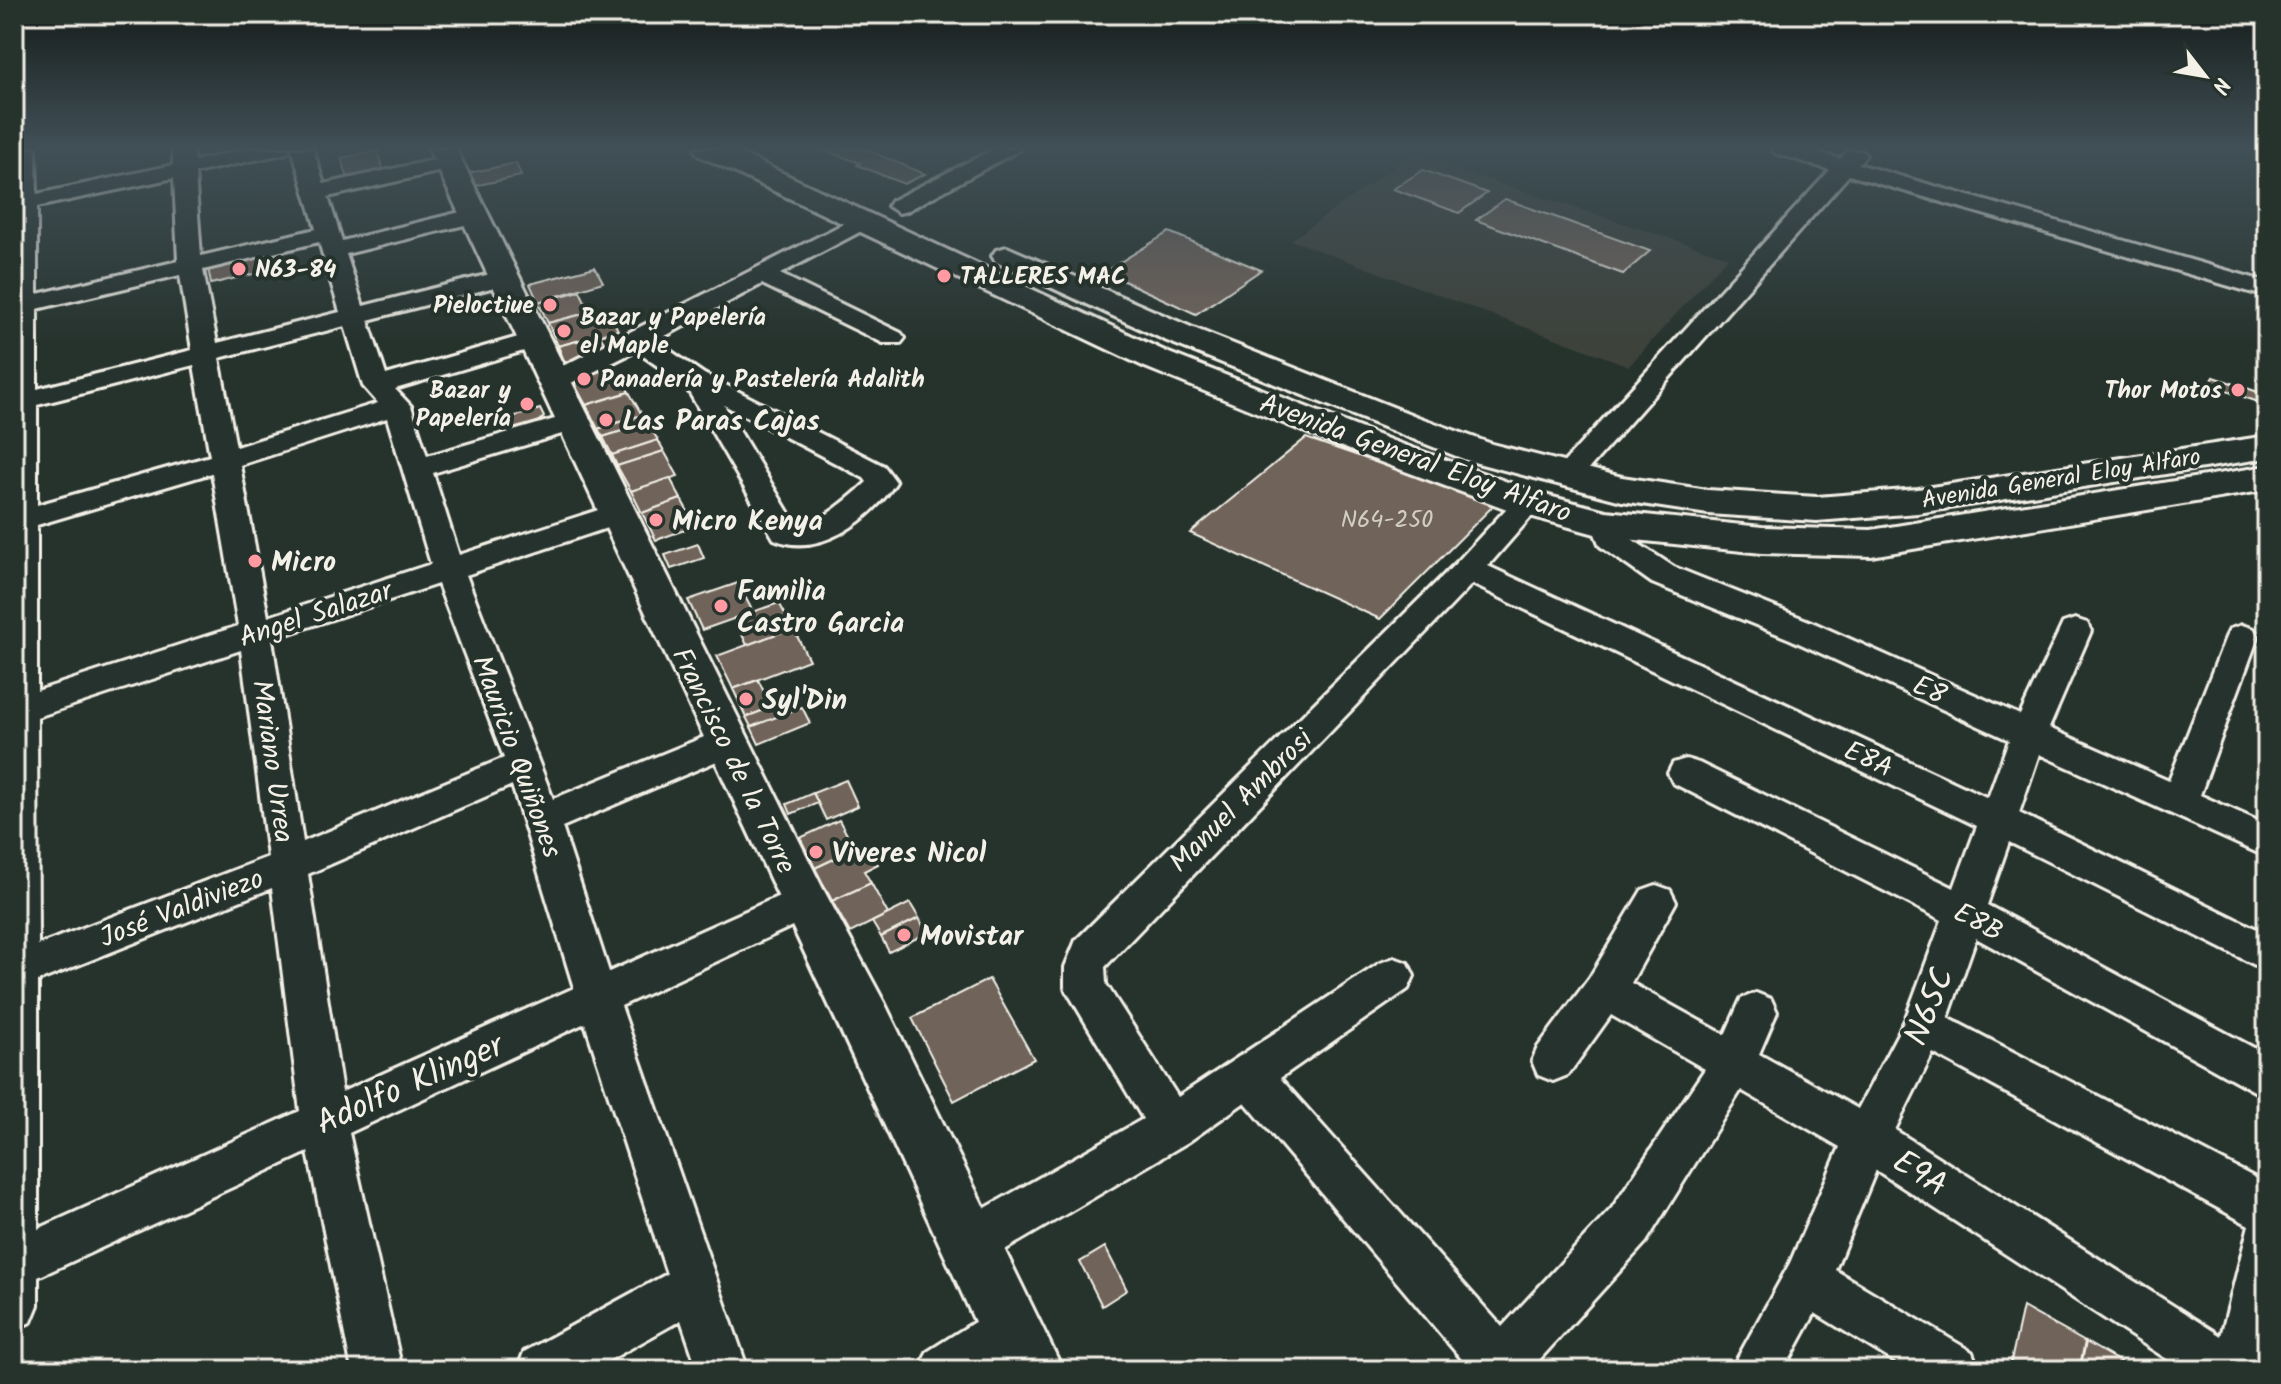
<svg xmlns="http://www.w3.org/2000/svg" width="2281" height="1384" font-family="Kalam,sans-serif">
<rect width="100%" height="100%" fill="#26332d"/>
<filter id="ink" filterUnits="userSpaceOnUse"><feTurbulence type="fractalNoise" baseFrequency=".0125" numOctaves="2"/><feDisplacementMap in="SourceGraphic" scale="16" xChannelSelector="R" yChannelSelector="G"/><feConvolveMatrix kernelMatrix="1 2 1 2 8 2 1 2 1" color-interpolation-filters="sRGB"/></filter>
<g filter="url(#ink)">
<path fill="#3c423a" d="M1411 155 1728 257 1629 366 1291 240Z"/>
<g fill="#70645a" stroke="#f4f1e8" stroke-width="2">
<path d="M820 149H865L925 174 904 184 857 165 860 163Z"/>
<path d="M378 151 384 173 349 181 341 158Z"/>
<path d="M516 163 521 176 473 186 469 173Z"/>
<path d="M1423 170 1487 193 1459 213 1393 189Z"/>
<path d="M1505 199 1650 251 1623 274 1476 220Z"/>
<path d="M1169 232 1261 270 1196 314 1104 272Z"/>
<path d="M268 253 270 270 211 284 208 268Z"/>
<path d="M595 267 603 282 538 302 530 284Z"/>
<path d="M580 291 590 312 548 323 538 302Z"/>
<path d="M607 308 618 330 558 346 548 323Z"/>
<path d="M600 335 604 343 565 363 558 346Z"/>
<path d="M611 360 629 392 586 405 572 380Z"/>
<path d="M2214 377 2267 395V405L2209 385Z"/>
<path d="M629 392 642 415 598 429 586 405Z"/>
<path d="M540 409 544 417 538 422 510 430 506 419Z"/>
<path d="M642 415 647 423 603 437 598 429Z"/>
<path d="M647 423 658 440 612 455 603 437Z"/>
<path d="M1306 438 1496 503 1380 619 1190 533Z"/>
<path d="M658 440 664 451 617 466 612 455Z"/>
<path d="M664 451 678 476 631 491 617 466Z"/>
<path d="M670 478 681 499 642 513 631 491Z"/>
<path d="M681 499 696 526 656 540 642 513Z"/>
<path d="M698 544 704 558 671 569 665 555Z"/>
<path d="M738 583 753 612 702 630 688 600Z"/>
<path d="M779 603 793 628 747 645 734 618Z"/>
<path d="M793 628 809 660 733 689 717 656Z"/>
<path d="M758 680 772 707 746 717 733 689Z"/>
<path d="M772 707 777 717 751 727 746 717Z"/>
<path d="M802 707 810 723 759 744 751 727Z"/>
<path d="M846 780 858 806 826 820 813 793Z"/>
<path d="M813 793 818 803 791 814 787 804Z"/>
<path d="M839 820 855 849 815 868 800 838Z"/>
<path d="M866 844 878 864 864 871 871 883 832 901 815 868Z"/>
<path d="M871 883 888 914 850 933 832 901Z"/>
<path d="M910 903 919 918 881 937 872 922Z"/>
<path d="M919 918 927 933 889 952 881 937Z"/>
<path d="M989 979 1034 1059 954 1101 912 1018Z"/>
<path d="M1105 1247 1127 1290 1102 1306 1080 1262Z"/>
<path d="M2023 1307 2085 1342 2079 1370H2009Z"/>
<path d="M2086 1342 2134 1370H2080Z"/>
</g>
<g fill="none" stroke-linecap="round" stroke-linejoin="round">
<defs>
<g id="street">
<path d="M16 149H36L37 194 173 165V149H193L194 161 248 149H290L287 153 195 173 201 256 316 229 292 149H313L324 184 447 157 458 163 455 168 328 197 342 241 473 209 481 211 484 216 481 221 346 254 363 306 502 271 510 273 514 278 510 283 368 320 386 375 532 333 541 336 545 341 541 346 395 389 411 406 427 456 572 414 582 416 586 422 582 428 433 473 459 555 617 504 628 507 632 514 628 521 466 575 553 799 726 728 738 732 744 742 738 752 562 827 609 972 804 885 818 890 824 902 818 914 621 1006 748 1370H698L681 1320 592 1370H517L524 1352 667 1274 585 1023 349 1133 402 1370H352L308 1152 38 1277V1305L31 1322 14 1329ZM174 178 178 261 37 294V207ZM319 242 340 312 217 343 203 270ZM180 275 192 350 37 389V309ZM345 326 363 386 378 403 236 447 219 358ZM194 365 210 456 37 505V405ZM387 418 431 564 268 617 240 465ZM212 473 238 626 37 691V525ZM438 584 504 758 303 842 272 639ZM241 650 268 857 38 945 37 717ZM512 785 574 988 342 1092 308 874ZM272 888 300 1111 38 1229V981Z"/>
<path d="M994 149H1021L907 211 899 213 888 206 891 201Z"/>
<path d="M1772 149H1806L1840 159 1848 151H1862L1866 155 1858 164 2267 282V297L1849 175 1577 482 1567 485 1557 482 1553 476 1557 470 1830 170 1775 153Z"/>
<path d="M863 214 871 216 874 221 871 226 780 274 901 333 905 338 901 343H883L762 284 656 341 704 374 884 466 896 482C872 519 819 559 774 539L685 385 636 351 561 388H543L539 382 543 376ZM724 405 864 478 867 482C853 495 815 529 796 525Z"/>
<path d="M1528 494 1538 496 1543 503 1488 566 1988 798 2009 740 1790 639 1652 583 1600 546 1591 524 1595 517 1606 514 1617 517 1624 534 1674 567 1814 623 2020 715 2063 623 2075 619 2087 623 2091 631 2049 728 2169 781 2226 637 2230 629 2242 625 2254 629 2258 637 2200 795 2267 825V857L2039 754 2019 813 2267 934V971L2009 842 1987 905 2267 1055V1098L1976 938 1948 1018 2267 1184V1352L2263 1370H2184L1876 1170 1835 1270 1972 1352 1979 1370H1908L1815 1313 1784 1370H1731L1790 1263 1840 1147 1741 1090 1646 1242 1530 1370H1471L1245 1102 1188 1142 986 1261 969 1268 952 1261 945 1244 952 1227 1143 1119 1065 988V967L1076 940 1457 562 1518 496ZM1472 584 1977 826 1954 888 1699 763 1686 759 1673 763 1668 773 1673 783 1942 920 1905 1020 1858 1109 1759 1054 1777 1012 1771 999 1756 993 1741 999 1725 1035 1631 983 1676 902 1670 890 1656 885 1642 890 1590 977 1538 1047 1532 1061 1538 1075 1553 1081 1568 1075 1611 1015 1705 1069 1612 1208 1502 1327 1280 1078 1408 989 1414 976 1408 963 1394 958 1380 963 1178 1097 1106 984 1105 967ZM1933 1053 2249 1225 2221 1336 1895 1130Z"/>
<path d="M1009 1303 1026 1311 1034 1328 1026 1345 990 1370H920L927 1352 992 1311Z"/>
</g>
<path id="secondary" d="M429 149H456L822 887 885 1004 1063 1370H997C811 961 618 556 429 149Z"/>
<g id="primary">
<path d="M695 149H731L1169 353 1393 441 1541 494 1606 511 1762 527 1871 530 2267 466V490L1871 556 1762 553 1606 537 1515 512 1367 457 1145 367 698 155Z"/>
<path d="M1007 247 1191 327 1418 417 1492 444 1622 477 1708 490 1817 497 1918 489 2267 436V458L1918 513 1817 521 1708 514 1622 501 1466 460 1167 341 996 262 992 256 996 250Z"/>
</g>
</defs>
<use href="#street" stroke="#f4f1e8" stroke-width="6"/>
<use href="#secondary" stroke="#f4f1e8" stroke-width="6"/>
<use href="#primary" stroke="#f4f1e8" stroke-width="6"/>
<use href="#street" fill="#26332d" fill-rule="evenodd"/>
<use href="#secondary" fill="#26332d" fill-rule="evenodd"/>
<use href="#primary" fill="#26332d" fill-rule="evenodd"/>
</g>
</g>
<linearGradient id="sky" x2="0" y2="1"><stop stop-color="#151c19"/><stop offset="0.43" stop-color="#415057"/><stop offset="1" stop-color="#415057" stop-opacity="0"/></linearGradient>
<rect width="2281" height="343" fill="url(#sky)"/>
<g fill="#ff9aa2" stroke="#26332d" stroke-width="3">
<circle cx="239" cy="269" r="8"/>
<circle cx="944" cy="276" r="8"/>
<circle cx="550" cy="305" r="8"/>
<circle cx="564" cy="331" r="8"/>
<circle cx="584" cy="379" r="8"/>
<circle cx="2238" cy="390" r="8"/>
<circle cx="527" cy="404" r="8"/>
<circle cx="606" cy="420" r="8"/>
<circle cx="656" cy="520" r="8"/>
<circle cx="255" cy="561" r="8"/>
<circle cx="721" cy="606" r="8"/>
<circle cx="746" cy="699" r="8"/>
<circle cx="816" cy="852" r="8"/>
<circle cx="904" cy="935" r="8"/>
</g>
<g text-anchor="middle" stroke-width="8" stroke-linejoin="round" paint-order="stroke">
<g font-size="24" font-weight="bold" fill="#f4f1e8" stroke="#26332d" text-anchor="start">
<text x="255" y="277">N63-84</text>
<text x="960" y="284">TALLERES MAC</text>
<text x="534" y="313" text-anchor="end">Pieloctiue</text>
<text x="580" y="325">Bazar y Papelería<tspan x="580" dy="28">el Maple</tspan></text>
<text x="600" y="387">Panadería y Pastelería Adalith</text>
<text x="511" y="398" text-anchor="end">Bazar y<tspan x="511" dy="28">Papelería</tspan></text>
<text x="2222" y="398" text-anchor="end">Thor Motos</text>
</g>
<g font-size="24" fill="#f4f1e8" stroke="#26332d">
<text transform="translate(2061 478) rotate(-9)" y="8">Avenida General Eloy Alfaro</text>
</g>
<g font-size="24" fill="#d3cec4">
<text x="1387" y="527">N64-250</text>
</g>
<g font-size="28" font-weight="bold" fill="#f4f1e8" stroke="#26332d" text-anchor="start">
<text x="622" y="430">Las Paras Cajas</text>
<text x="672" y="530">Micro Kenya</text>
<text x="271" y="571">Micro</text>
<text x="737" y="600">Familia<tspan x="737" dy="32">Castro Garcia</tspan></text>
<text x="762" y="709">Syl'Din</text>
<text x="832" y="862">Viveres Nicol</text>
<text x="920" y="945">Movistar</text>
</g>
<g font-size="28" fill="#f4f1e8" stroke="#26332d">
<text transform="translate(1416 457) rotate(20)" y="10">Avenida General Eloy Alfaro</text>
<text transform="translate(315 613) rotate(-18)" y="10">Angel Salazar</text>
<text transform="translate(1930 689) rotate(24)" y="10">E8</text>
<text transform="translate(518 756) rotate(70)" y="10">Mauricio Quiñones</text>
<text transform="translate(1869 758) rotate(25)" y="10">E8A</text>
<text transform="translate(735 760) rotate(64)" y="10">Francisco de la Torre</text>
<text transform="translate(274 761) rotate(82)" y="10">Mariano Urrea</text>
<text transform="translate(1240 800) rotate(-45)" y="10">Manuel Ambrosi</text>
<text transform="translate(181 907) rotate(-21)" y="10">José Valdiviezo</text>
<text transform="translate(1979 921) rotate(28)" y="10">E8B</text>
</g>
<g font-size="34" fill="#f4f1e8" stroke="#26332d">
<text transform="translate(1928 1006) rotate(-68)" y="12">N65C</text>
<text transform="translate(409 1083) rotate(-24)" y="12">Adolfo Klinger</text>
<text transform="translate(1921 1172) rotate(33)" y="12">E9A</text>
</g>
</g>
<rect width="2281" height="1384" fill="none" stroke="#26332d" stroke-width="48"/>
<rect x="24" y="24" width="2233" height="1336" fill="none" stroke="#f4f1e8" stroke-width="3" filter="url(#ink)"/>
<g transform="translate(2205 76) rotate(121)" stroke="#26332d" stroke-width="6" paint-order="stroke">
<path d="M0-6L14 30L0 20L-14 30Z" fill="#f4f1e8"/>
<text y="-12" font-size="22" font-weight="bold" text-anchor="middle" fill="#f4f1e8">N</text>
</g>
</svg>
